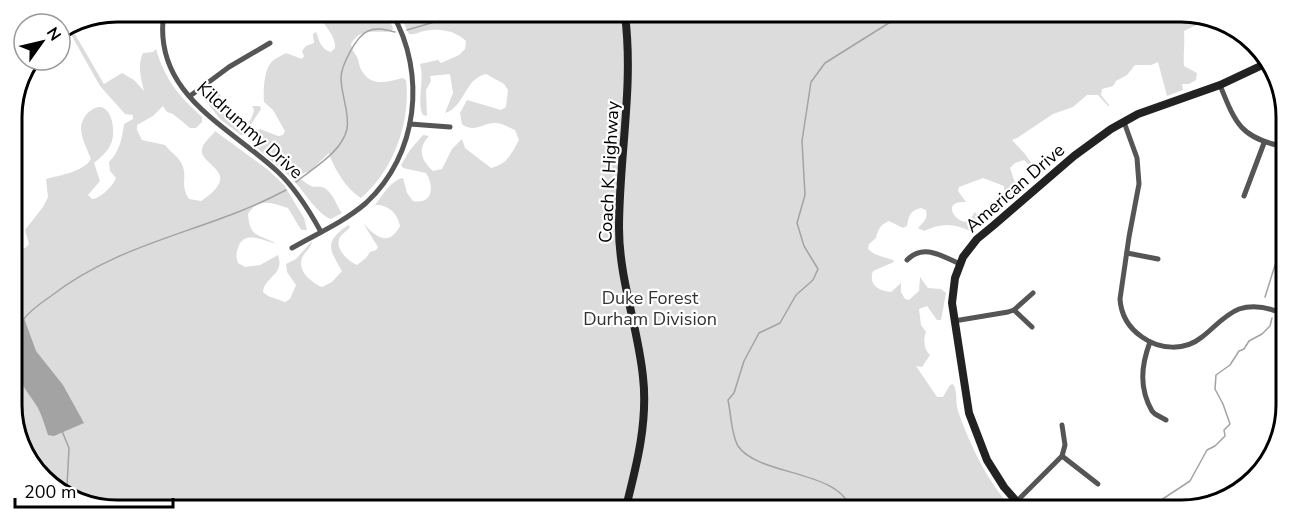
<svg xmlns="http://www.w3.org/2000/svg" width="1299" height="522" font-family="'Nunito Sans',sans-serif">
<rect width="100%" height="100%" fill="#fff"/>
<g fill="#dcdcdc">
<path d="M324 13H386L393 28 392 31C375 34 361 26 351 44 352 50 354 52 357 57 359 61 359 67 362 71 371 87 388 82 402 78L406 80C411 121 394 170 361 198 347 190 333 167 329 153L310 171 298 175 299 178C302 180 307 184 311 186 317 188 321 185 326 189 334 195 336 205 342 213L331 219C315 213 302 187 288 175 280 167 253 147 250 139L254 133 260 129 278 136 283 135 285 131 273 110 264 102C263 92 264 72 270 64 273 59 281 56 286 53L302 59 304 56 302 51 306 46 314 43 313 34 316 32C319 41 321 49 331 52L335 48C336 35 324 27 320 15Z"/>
<path d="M399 13 1215 18 1239 35 1213 30 1209 19 1184 31C1185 42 1183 58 1184 66L1197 73 1196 80 1189 84H1182L1183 90 1167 96 1158 62 1151 65H1135L1127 75 1116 81 1113 86 1102 89 1101 95 1109 105V107L1098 95H1087L1073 107 1053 114 1017 138 1012 140 1025 154 1039 174 1024 160 1015 163 1010 168 1018 192 1009 202 1005 200 1004 186 983 178 959 187 958 191 966 202C937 200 960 229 970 220 972 218 973 214 975 212L982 219C981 226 976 228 970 231 954 223 940 223 924 231L918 228C924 221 928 220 926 210L921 208C910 211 909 215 907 226L903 228 889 221C881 224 878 229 876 238L869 244 868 249C875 256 884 257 893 260L894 262 873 271C868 285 879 291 891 292L901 283V292L905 299 909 300 919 291 920 277 928 288 941 289 946 293 941 320H937L927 306 919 309 921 325 926 332C923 339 924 350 930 355L922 367 916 366 937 397H943L950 385 953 384C958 391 955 402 958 411 969 443 989 485 1013 509L84 504 38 474 14 424 13 248C20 250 25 250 29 244L25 230 43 207 48 197 46 179C61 175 83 172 91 159 87 149 81 138 81 128 81 123 83 119 86 115 106 93 117 122 112 141 109 151 101 157 94 163L100 181 88 195 92 199C101 198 113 186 116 178L110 171 109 162C120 151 122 138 124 124L133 119V115L125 114 100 86 69 31 72 29 104 84 122 73 134 80 144 91C141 78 137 66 143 53L153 52 156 49C165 80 179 96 202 117V122L196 128H190L173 114 167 112 163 106 153 116 137 125V130L142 140 165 145C171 153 180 157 183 167 187 180 180 185 189 199L201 201C248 170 193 165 203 146 205 141 212 136 215 131L267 169 284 185 304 218 307 230H302L300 228 288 208C273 203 258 197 248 214 250 240 260 233 276 244 263 240 243 230 238 248 236 254 236 257 238 263L245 267 260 265 278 255C285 275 265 276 263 292L268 296 285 302 290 299 296 285 287 272 286 264 296 259 312 241C311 249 305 251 302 258 297 271 312 283 322 287L332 282 342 271C328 247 325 242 348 225L350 227C348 230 342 234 340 237 334 249 348 261 357 265L366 258 370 252 376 250 378 247 363 223C375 236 388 248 400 226 398 214 388 204 375 205 383 195 391 180 403 178L407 193 413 201C432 205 435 187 426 173L403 168 401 165 410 150 423 135 429 136C417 149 421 160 433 171L442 169 452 149 462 139 465 148 491 168C508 164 511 154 519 140L515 130C510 128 502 123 496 123 484 122 474 134 462 124L460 113 467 100 501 110 506 107 508 90 504 84 486 74C464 79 465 107 445 113L453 93 450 74 430 76 431 81 426 90 427 116 423 115C416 103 425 80 420 64L438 60 441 63 459 55 465 49 466 41C454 30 439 28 424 31 418 32 416 35 409 34Z"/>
<path d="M220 94 221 97 217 104 236 124 241 127C250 124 252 118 254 110L252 106H260L261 109 244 135H241L220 119 202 96Z"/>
</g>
<path fill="#a3a3a3" d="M20 318H24L36 351 63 385 84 423 54 436 48 435C45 426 42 416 38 408 32 398 24 389 20 379 12 362 9 334 20 318Z"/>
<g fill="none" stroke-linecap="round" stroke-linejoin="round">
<g stroke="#a3a3a3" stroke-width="1.5">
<path d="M407 30 462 14"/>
<path d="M1284 160 1285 183"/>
<path d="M296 182C313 168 342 152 347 129 350 113 341 95 341 78 341 66 356 36 368 31 377 27 386 30 395 32"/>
<path d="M1265 297 1282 243 1285 198"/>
<path d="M23 320C30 310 41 303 51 296 123 240 208 232 286 190"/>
<path d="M62 431 69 448 67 486 64 491"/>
<path d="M850 508C839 470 758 476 738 446 731 434 731 413 728 400L734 393 744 361 759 333 780 323 796 295 813 280 818 269 804 246 797 223 805 195 802 141 811 82 825 63 900 16"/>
<path d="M1146 510 1190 481 1207 450 1215 446 1225 436 1224 430 1230 424 1223 404 1215 389 1216 375 1230 365 1239 351 1244 349 1249 341 1262 334 1270 326 1272 318"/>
</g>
<g stroke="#555" stroke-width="5">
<path d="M164 12C151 94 229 126 278 172 296 189 309 210 321 232"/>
<path d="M1220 85C1236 125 1241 138 1285 147"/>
<path d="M190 96 229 67 270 43"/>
<path d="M1124 122 1137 158 1139 184 1129 237 1120 299C1121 315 1129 328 1142 337 1160 350 1185 351 1202 337 1214 328 1224 315 1239 309 1254 304 1268 307 1283 314"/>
<path d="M410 124 450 127"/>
<path d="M1244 196 1264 143"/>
<path d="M292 248C316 234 344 222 366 203 418 155 427 74 392 13"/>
<path d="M1127 253 1158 259"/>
<path d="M907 260C923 243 942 256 960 264"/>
<path d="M1014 310 1032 327"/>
<path d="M954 321 1008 312 1014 310 1033 293"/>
<path d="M1150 342C1141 366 1139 388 1152 411L1155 414 1166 420"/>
<path d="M1062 456 1098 484"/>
<path d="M1016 502 1062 456 1065 445 1062 425"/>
</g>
<g stroke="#222" stroke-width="8">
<path d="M625 15C634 86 619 157 619 228 619 279 638 327 643 377 648 421 637 464 626 507"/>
<path d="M1023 509 1004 487 987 460 969 413 952 303 955 278 963 257 977 239 994 225 1074 156 1111 129 1138 114 1220 85 1269 62"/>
</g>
</g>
<g text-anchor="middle" stroke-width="4.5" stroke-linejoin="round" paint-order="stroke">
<g font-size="18" fill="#000" stroke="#fff">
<text transform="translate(250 130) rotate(42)" y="6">Kildrummy Drive</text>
<text transform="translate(609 172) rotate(-87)" y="6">Coach K Highway</text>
<text transform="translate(1015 188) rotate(-41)" y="6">American Drive</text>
</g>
<g font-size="18" fill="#333" stroke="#fff">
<text x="650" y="304">Duke Forest<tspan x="650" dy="21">Durham Division</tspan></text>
</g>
</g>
<path d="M0 0H1299V522H0ZM117 22H1181A95 95 0 0 1 1276 117V405A95 95 0 0 1 1181 500H117A95 95 0 0 1 22 405V117A95 95 0 0 1 117 22Z" fill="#fff" fill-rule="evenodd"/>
<path fill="none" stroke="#000" stroke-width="3" d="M117 22H1181A95 95 0 0 1 1276 117V405A95 95 0 0 1 1181 500H117A95 95 0 0 1 22 405V117A95 95 0 0 1 117 22Z"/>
<g transform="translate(42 42) rotate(56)"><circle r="28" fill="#ffffff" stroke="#999999" stroke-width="1.5"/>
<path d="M0-4.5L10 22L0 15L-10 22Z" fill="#000000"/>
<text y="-9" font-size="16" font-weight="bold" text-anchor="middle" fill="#000000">N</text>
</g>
<path d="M15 498v9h158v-9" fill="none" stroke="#000000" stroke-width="3"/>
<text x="24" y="498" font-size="18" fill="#000000" stroke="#ffffff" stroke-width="4.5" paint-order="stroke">200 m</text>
</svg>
